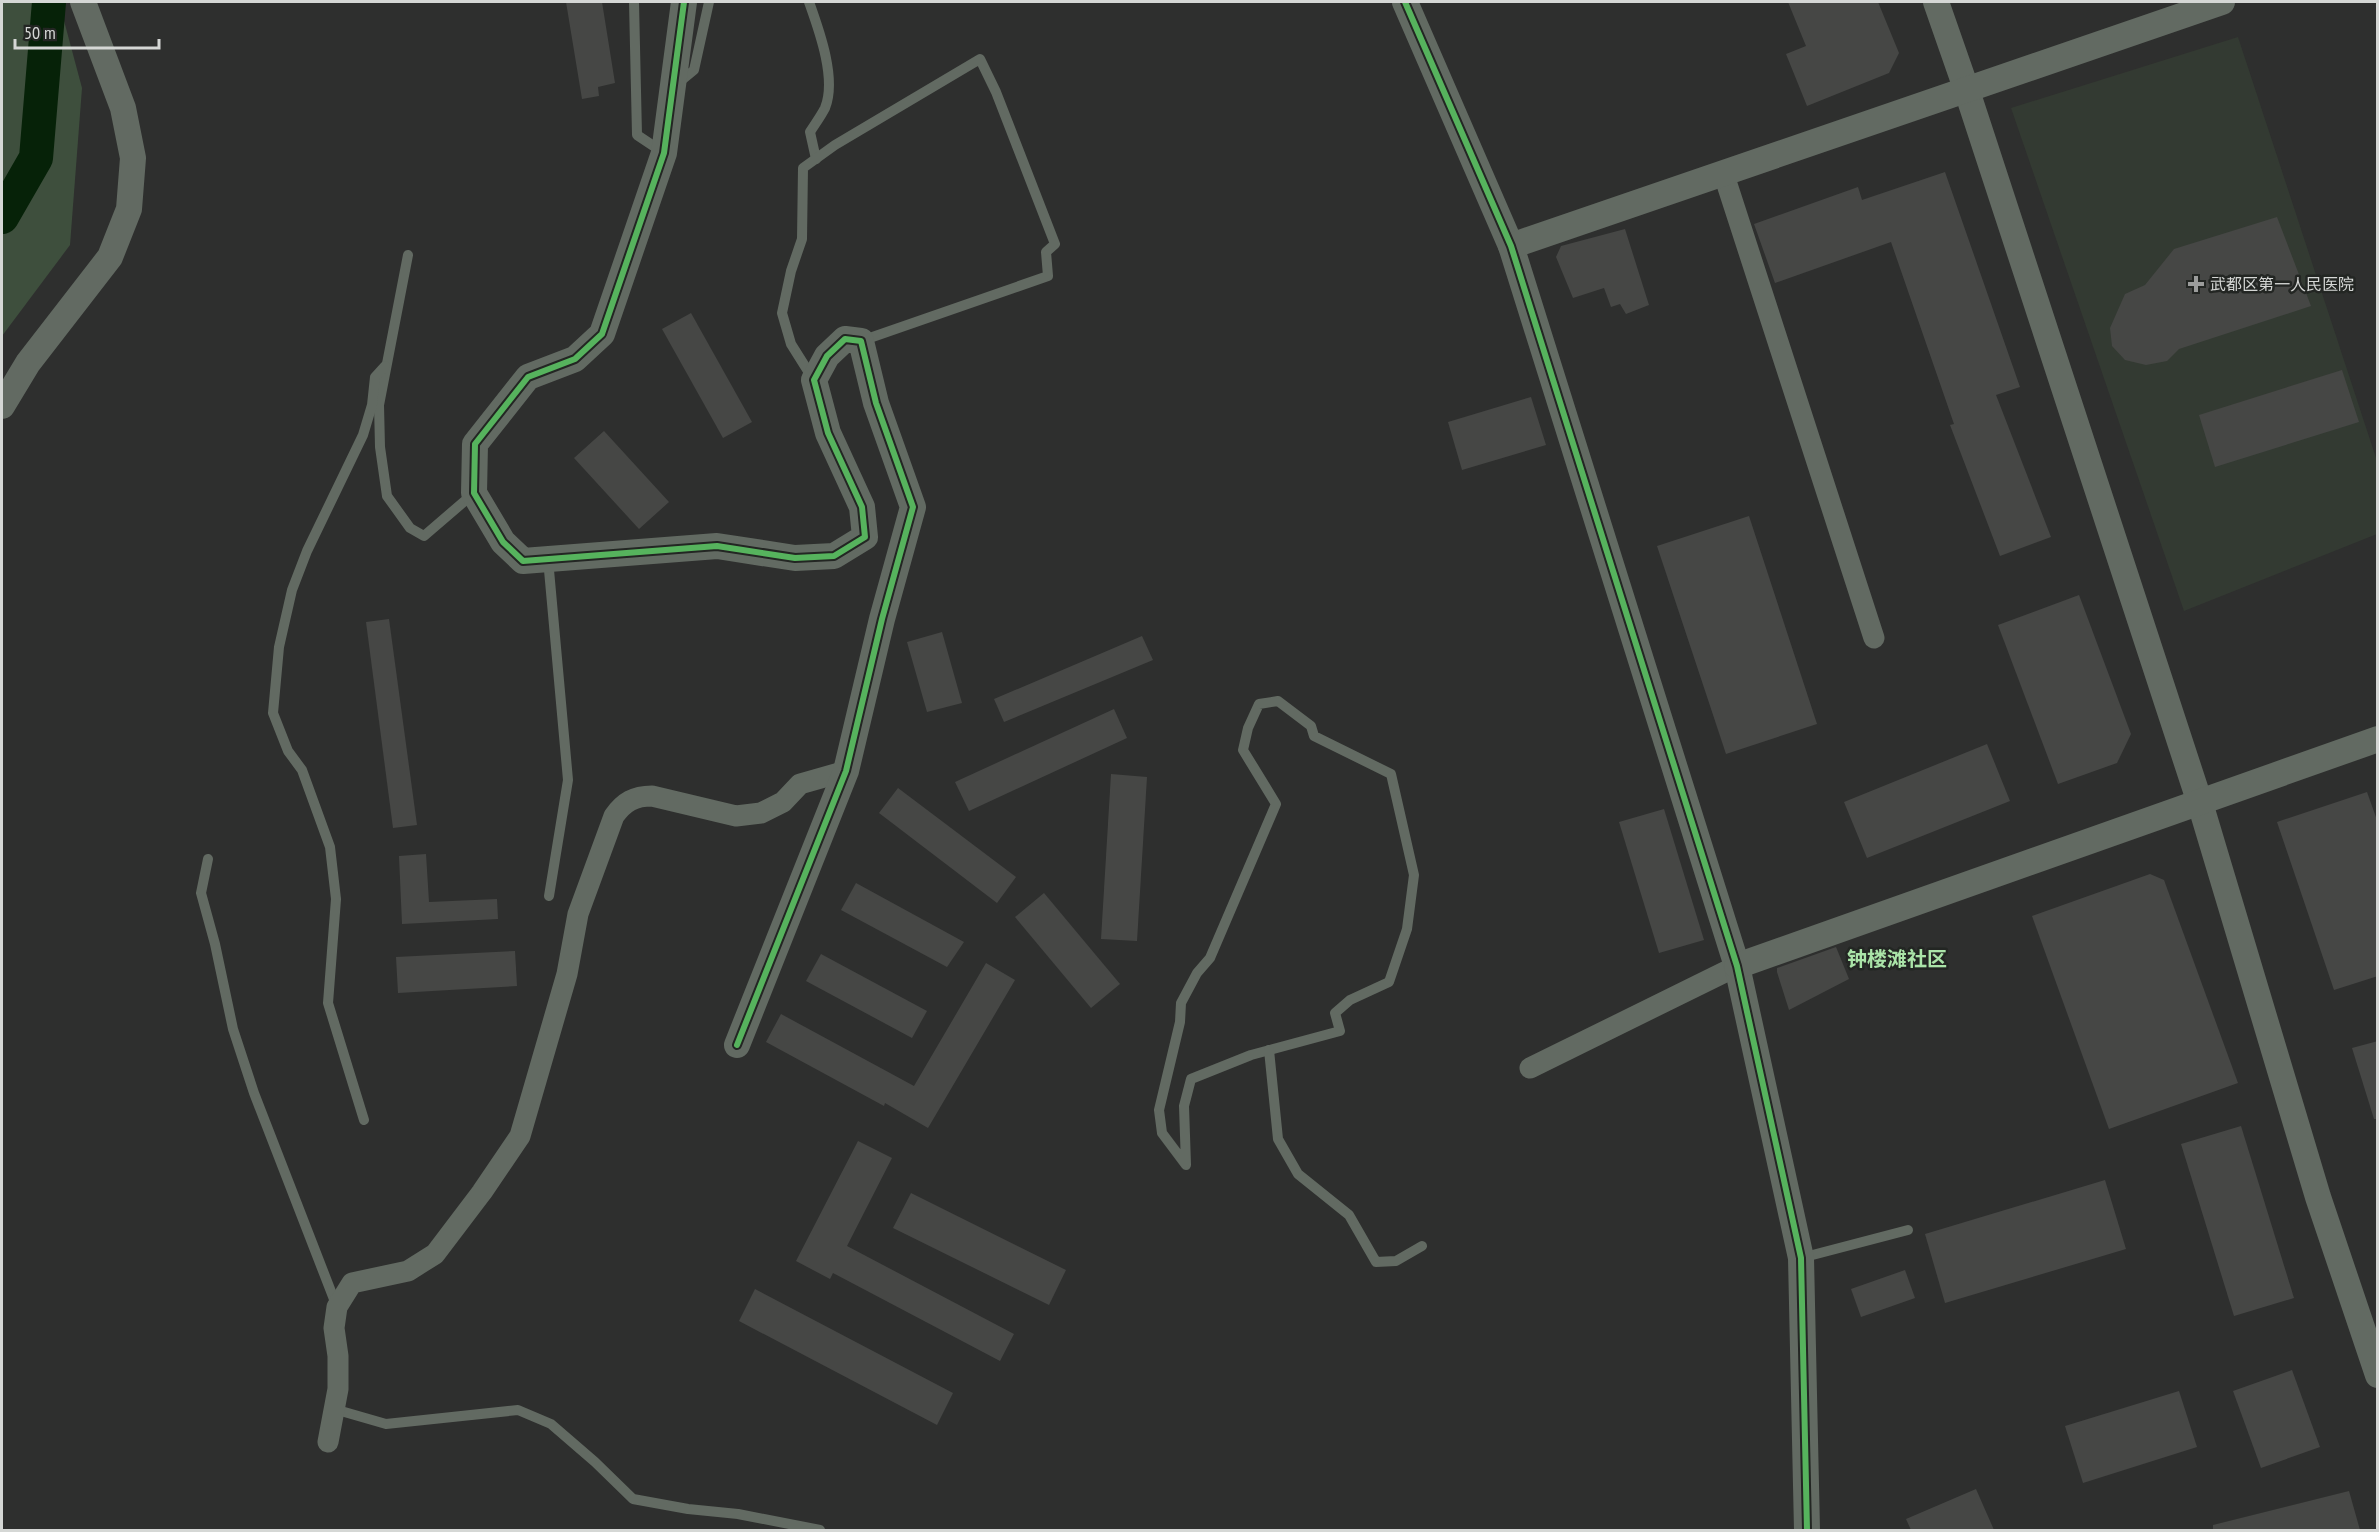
<svg xmlns="http://www.w3.org/2000/svg" width="2379" height="1532" font-family="'PT Sans Narrow','Noto Sans SC',sans-serif">
<rect width="100%" height="100%" fill="#2e2f2e"/>
<path fill="#333a32" d="M2238 37 2377 461V534L2184 611 2011 108Z"/>
<path fill="#3e4f3d" d="M2 2H59L82 88 70 245 2 336Z"/>
<g fill="none" stroke-linecap="round" stroke-linejoin="round">
<path stroke="#062208" stroke-width="34" d="M2 217 36 158 49 2"/>
</g>
<g fill="#464745">
<path d="M566 2H602L615 83 598 87 599 96 582 99Z"/>
<path d="M1788 2H1878L1899 53 1889 73 1807 106 1786 54 1806 46Z"/>
<path d="M1945 172 2020 387 1996 395 2051 537 2000 556 1950 425 1954 424 1891 242 1775 283 1754 224 1858 187 1862 200Z"/>
<path d="M2277 217 2311 306 2179 349 2167 361 2146 365 2125 360 2112 346 2110 328 2125 294 2145 285 2174 249Z"/>
<path d="M1625 229 1649 305 1626 314 1620 304 1611 307 1604 288 1573 298 1556 257 1561 246Z"/>
<path d="M691 313 752 422 723 438 662 329Z"/>
<path d="M2342 370 2359 422 2215 467 2199 415Z"/>
<path d="M1531 397 1546 445 1462 470 1448 422Z"/>
<path d="M604 431 669 502 639 529 574 458Z"/>
<path d="M1749 516 1817 724 1726 754 1657 546Z"/>
<path d="M2079 595 2131 734 2117 763 2058 784 1998 625Z"/>
<path d="M389 619 417 825 393 828 366 622Z"/>
<path d="M942 632 962 703 927 712 907 642Z"/>
<path d="M1142 636 1153 660 1004 722 994 699Z"/>
<path d="M1114 709 1127 738 969 811 955 782Z"/>
<path d="M1987 744 2010 801 1867 858 1844 802Z"/>
<path d="M1111 774 1147 777 1137 941 1101 939Z"/>
<path d="M898 788 1016 877 997 903 879 813Z"/>
<path d="M2367 792 2378 823V976L2334 990 2277 822Z"/>
<path d="M1664 809 1704 940 1659 953 1619 822Z"/>
<path d="M426 854 429 902 497 899 498 919 402 924 399 856Z"/>
<path d="M2150 874 2164 880 2238 1083 2109 1129 2032 916Z"/>
<path d="M856 883 964 942 947 967 841 910Z"/>
<path d="M1044 893 1120 984 1091 1008 1015 917Z"/>
<path d="M1836 947 1849 979 1789 1010 1777 972V968Z"/>
<path d="M515 951 517 986 398 993 396 957Z"/>
<path d="M821 954 927 1011 912 1038 806 981Z"/>
<path d="M986 963 1015 980 928 1128 885 1103 884 1106 766 1042 781 1014 914 1086Z"/>
<path d="M2378 1041V1119H2374L2352 1048Z"/>
<path d="M2241 1126 2294 1298 2234 1316 2181 1144Z"/>
<path d="M858 1141 892 1158 847 1246 1014 1334 1000 1361 833 1273 830 1279 796 1261Z"/>
<path d="M2105 1180 2126 1249 1945 1303 1925 1234Z"/>
<path d="M911 1193 1066 1270 1049 1305 893 1228Z"/>
<path d="M1905 1270 1915 1298 1861 1317 1851 1289Z"/>
<path d="M755 1289 953 1393 937 1425 739 1321Z"/>
<path d="M2292 1370 2320 1447 2261 1468 2233 1391Z"/>
<path d="M2179 1391 2197 1447 2083 1483 2065 1426Z"/>
<path d="M1976 1489 1994 1530H1911L1906 1519Z"/>
<path d="M2349 1491 2360 1530H2213V1525Z"/>
</g>
<g fill="none" stroke-linecap="round" stroke-linejoin="round">
<g stroke="#626a62" stroke-width="10">
<path d="M634 2 637 135 664 153"/>
<path d="M809 2C819 30 837 79 825 108 821 116 815 124 810 132L816 159"/>
<path d="M677 84 694 70 709 2"/>
<path d="M408 255 379 405 380 447 387 496 410 528 424 536 474 493"/>
<path d="M813 379 791 344 782 313 791 271 802 239 803 168 835 145 980 59 996 92 1055 244 1046 252 1048 276 861 341"/>
<path d="M548 559 568 780 549 896"/>
<path d="M1278 701 1311 726 1314 736 1391 774 1414 875 1407 929 1389 982 1350 1000 1335 1013 1340 1031 1251 1055 1191 1079 1184 1106 1186 1165 1162 1133 1159 1110 1180 1022 1181 1003 1197 973 1210 958 1276 804 1243 750 1248 728 1259 704Z"/>
<path d="M208 859 201 893 215 944 233 1029 254 1093 337 1307"/>
<path d="M1269 1050 1278 1139 1298 1174 1349 1215 1376 1262 1396 1261 1422 1246"/>
<path d="M364 1120 328 1003 336 899 330 847 302 770 288 751 273 713 279 647 292 590 307 551 363 435 372 405 375 377 385 366"/>
<path d="M1801 1258 1908 1230"/>
<path d="M334 1409 386 1424 518 1410 551 1424 595 1462 633 1499 688 1509 738 1514 820 1530"/>
</g>
<g stroke="#626a62" stroke-width="21">
<path d="M1723 172 1874 638"/>
<path d="M1530 1068 1737 966"/>
<path d="M328 1442 338 1389V1356L334 1328 337 1307 352 1283 408 1271 435 1254 482 1192 520 1136 567 974 578 914 614 816C624 802 634 796 652 796L736 816 761 813 783 802 800 784 846 771"/>
</g>
<g stroke="#626a62" stroke-width="26">
<path d="M684 2 664 153 602 334 575 359 528 377 475 444 474 493 503 542 523 561 717 546 795 558 834 556 865 537 862 507 828 433 814 380 827 356 845 339 861 341 876 403 913 507 882 619 846 771 737 1045"/>
<path d="M1405 2 1511 246 1737 966 1801 1258 1807 1530"/>
<path d="M1936 2 1966 88 2200 803 2318 1197 2378 1375"/>
<path d="M1511 246 2222 2"/>
<path d="M2 406 28 363 110 257 129 209 133 158 123 108 83 2"/>
<path d="M1737 966 2378 739"/>
</g>
<defs>
<g id="cycleway">
<path d="M684 2 664 153 602 334 575 359 528 377 475 444 474 493 503 542 523 561 717 546 795 558 834 556 865 537 862 507 828 433 814 380 827 356 845 339 861 341 876 403 913 507 882 619 846 771 737 1045"/>
<path d="M1405 2 1511 246 1737 966 1801 1258 1807 1530"/>
</g>
</defs>
<use href="#cycleway" stroke="#232623" stroke-width="10"/>
<use href="#cycleway" stroke="#56b35d" stroke-width="6"/>
</g>
<path fill="#9b9c9b" stroke="#232623" stroke-width="2" d="M2193 275h6v6h6v6h-6v6h-6v-6h-6v-6h6z"/>
<g text-anchor="middle" stroke-width="5" stroke-linejoin="round" paint-order="stroke">
<g font-size="16" fill="#d5d7d5" stroke="#232623" text-anchor="start">
<text x="2210" y="290">武都区第一人民医院</text>
</g>
<g font-size="20" font-weight="bold" fill="#aae4a8" stroke="#232623">
<text x="1897" y="966">钟楼滩社区</text>
</g>
</g>
<rect width="2379" height="1532" fill="none" stroke="#d5d7d5" stroke-width="6"/>
<path d="M15 39v9h144v-9" fill="none" stroke="#d5d7d5" stroke-width="3"/>
<text x="24" y="39" font-size="18" fill="#d5d7d5" stroke="#232623" stroke-width="4.5" paint-order="stroke">50 m</text>
</svg>
